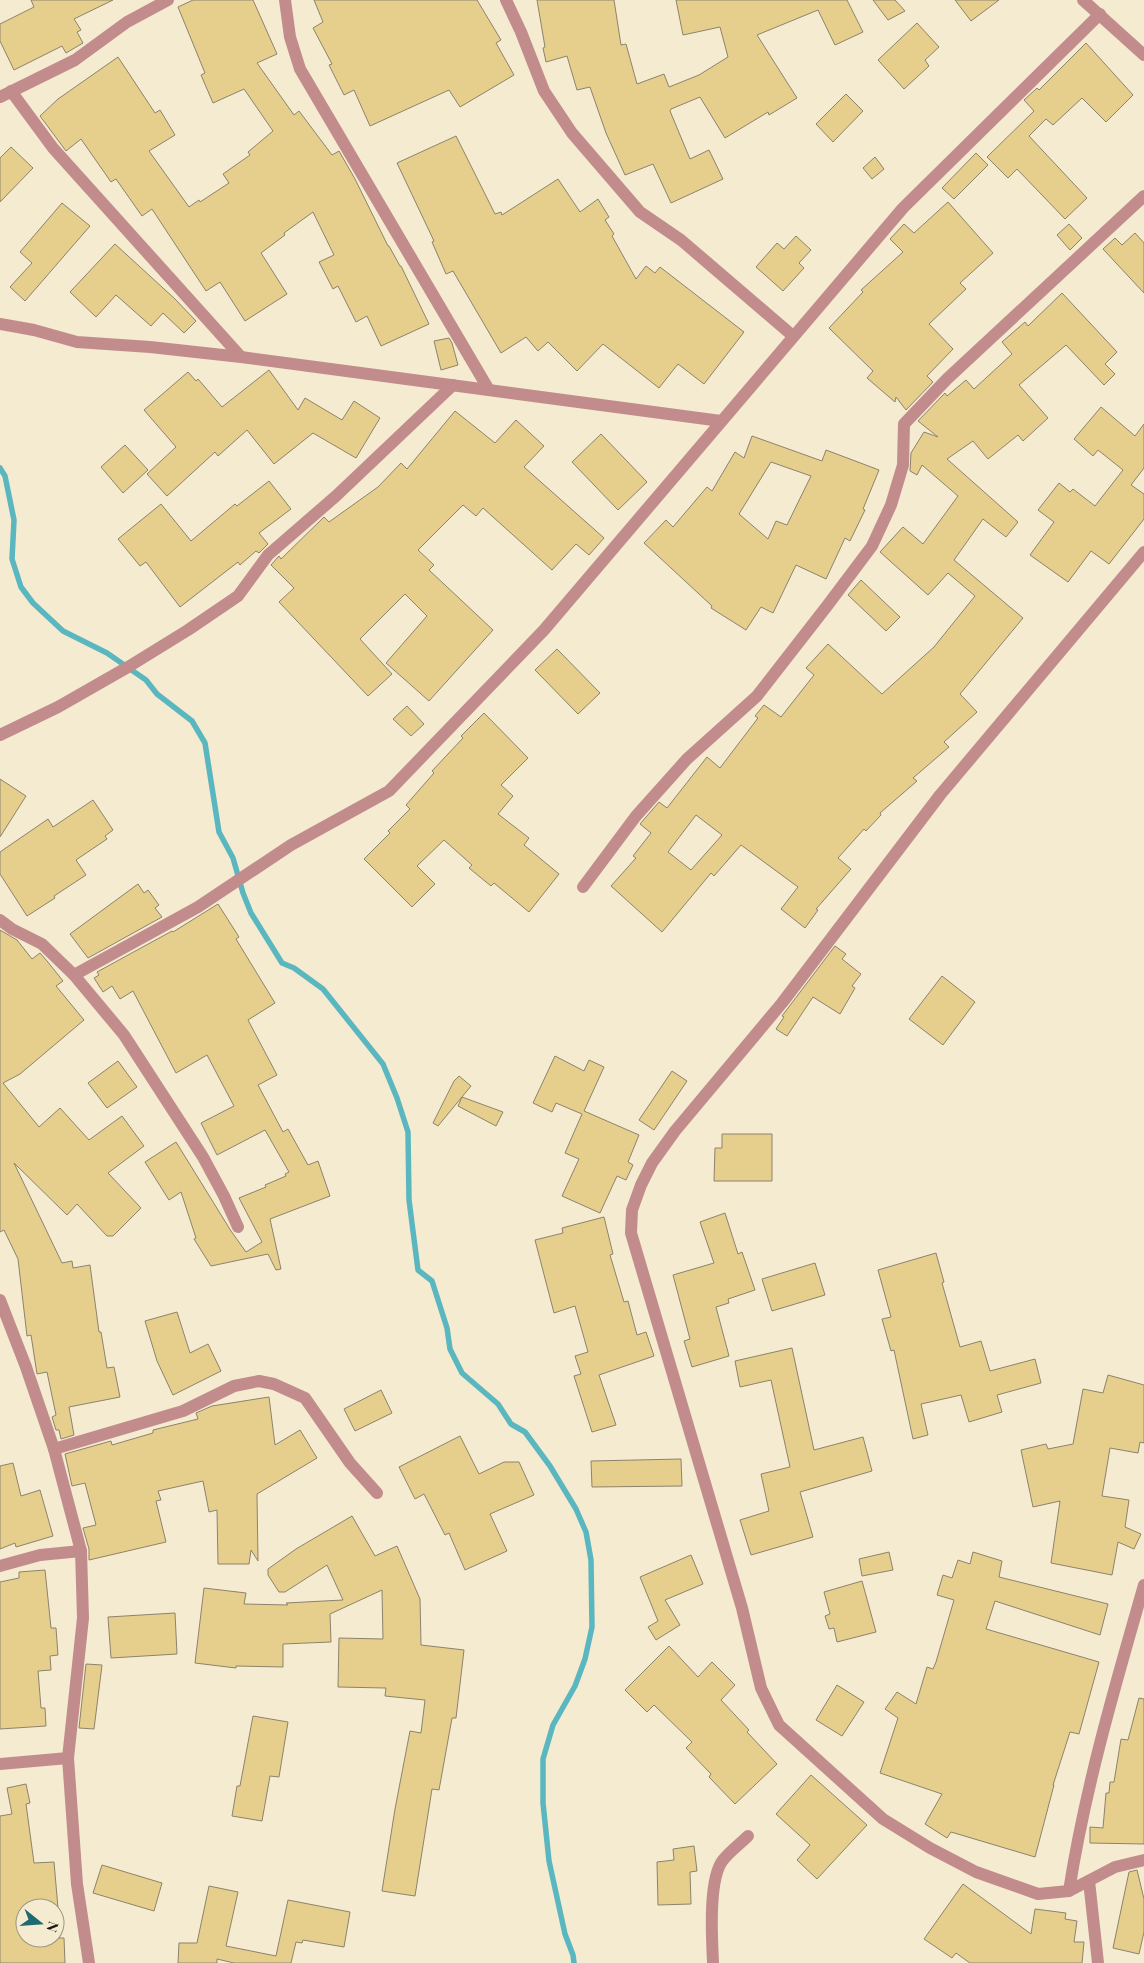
<svg xmlns="http://www.w3.org/2000/svg" width="1144" height="1963" font-family="'Playfair Display',serif">
<rect width="100%" height="100%" fill="#f5ebd1"/>
<g fill="none" stroke-linecap="round" stroke-linejoin="round">
<path stroke="#5ab7bf" stroke-width="5.5" d="M0 468 5 476 14 520 12 559 21 587 33 603 63 631 107 653 146 680 157 694 192 721 205 743 219 832 233 858 243 893 251 913 282 963 294 968 323 989 383 1064 397 1098 408 1132 409 1200 418 1270 432 1281 447 1328 450 1349 462 1373 498 1404 511 1424 525 1432 550 1466 576 1509 586 1532 591 1560 592 1627 585 1659 575 1686 553 1725 543 1759V1803L549 1861 565 1934 573 1955 574 1963"/>
</g>
<g fill="#e6cf8d" stroke="#8c836c" fill-rule="evenodd">
<path d="M31 0H113L74 19 81 30 77 32 83 43 66 53 62 46 14 70 0 41V24L34 7Z"/>
<path d="M193 0H253L277 54 257 63 294 115 299 111 332 155 339 151 355 179 388 246H389L400 266H401L429 324 381 346 367 316 356 322 338 286 333 289 319 262 334 255 313 212 284 233 285 235 261 253 287 294 245 321 220 282 206 291 152 209 142 216 116 179 111 182 81 139 66 151 40 116 58 99 118 57 155 113 160 110 175 135 149 151 189 207 199 200 200 202 229 183 223 174 250 155 248 152 273 131 244 89 213 103 201 75 205 73 178 7Z"/>
<path d="M314 0H477L501 40 496 43 514 75 460 107 449 90 370 126 354 90 344 95 329 65 332 64 313 28 323 22Z"/>
<path d="M537 0H614L621 45 626 44 637 84 664 74 669 87 699 75 728 57 720 27 683 35 676 0H847L863 32 835 45 818 10 757 35 797 98 769 115 768 112 725 138 700 97 671 109 670 111 690 159 709 150 723 179 671 203 653 164 625 175 606 133 590 87 577 90 567 56 546 62 543 48 545 47Z"/>
<path d="M873 0H895L905 11 888 20Z"/>
<path d="M955 0H999L971 21Z"/>
<path d="M917 23 939 47 925 60 929 66 904 89 878 60Z"/>
<path d="M1086 43 1133 95 1106 122 1082 98 1053 125 1046 119 1029 136 1087 198 1065 219 1017 169 1008 178 987 157 1034 111 1024 100 1037 88 1039 90Z"/>
<path d="M846 94 863 111 833 142 816 124Z"/>
<path d="M456 136 495 214 501 212 502 215 558 179 580 212 598 199 609 217 605 220 614 234 612 236 636 279 646 266 655 273 660 267 744 332 704 384 678 364 659 388 603 344 577 371 548 342 538 351 526 337 501 353 453 271 446 274 432 242 434 241 397 163Z"/>
<path d="M11 147 33 168 0 202V158Z"/>
<path d="M976 153 988 165 954 199 942 188Z"/>
<path d="M875 157 884 169 872 179 863 168Z"/>
<path d="M948 202 993 253 960 283 966 289 929 324 953 349 927 376 933 382 906 410 896 397 895 402 867 378 873 371 829 328 863 292 861 290 903 252 890 239 904 224 914 233Z"/>
<path d="M62 203 90 226 25 301 10 287 32 263 20 252Z"/>
<path d="M1069 224 1082 238 1070 250 1057 235Z"/>
<path d="M1135 233 1144 243V293L1103 249 1115 238 1122 245Z"/>
<path d="M796 236 811 250 799 263 804 268 783 291 756 267 777 243 784 249Z"/>
<path d="M115 244 175 299 196 321 184 333 163 313 151 326 116 295 96 317 70 292Z"/>
<path d="M1062 293 1117 352 1105 364 1115 374 1104 385 1066 345 1019 385 1048 418 1023 441 1018 435 988 459 973 441 947 459 1018 522 1006 537 983 519 954 560 1023 618 960 694 977 712 944 742 949 747 913 778 917 781 880 813 881 815 866 831 864 829 838 858 851 869 816 909 818 910 805 928 781 909 798 887 741 845 714 876 711 873 662 932 611 886 636 858 633 856 651 833 640 824 659 802 667 808 707 757 720 768 758 718 755 716 764 705 781 717 814 675 806 668 828 644 882 694 934 647 975 596 948 573 928 595 880 552 903 527 923 544 958 496 922 465 917 475 910 471 911 453 924 432 938 437 918 421 945 393 947 396 966 380 974 389 1012 354 1002 342 1025 322 1028 326ZM696 815 722 835 691 870 668 852Z"/>
<path d="M449 338 452 343 458 365 441 370 434 341Z"/>
<path d="M269 370 298 410 305 398 342 420 354 401 380 418 356 458 313 433 274 464 247 430 218 456 215 452 167 496 147 474 176 447 144 410 188 372 196 381 198 379 222 407Z"/>
<path d="M1101 407 1135 436 1144 424V468L1131 485 1144 494V519L1109 564 1091 551 1068 582 1030 555 1054 522 1038 510 1059 483 1070 492 1073 489 1095 506 1123 470 1098 450 1093 456 1074 439Z"/>
<path d="M455 411 495 443 516 420 544 446 524 467 604 538 589 555 576 544 552 570 483 508 476 516 463 505 418 550 434 565 429 570 493 630 429 701 386 663 427 616 405 594 360 639 392 674 368 696 279 602 294 588 271 565 279 556 281 559 324 517 329 522 378 487 401 463 407 469Z"/>
<path d="M601 434 647 482 618 510 572 462Z"/>
<path d="M752 436 822 461 826 450 879 470 863 509 865 510 850 541 845 538 826 579 796 565 773 613 761 607 746 630 711 608 712 606 644 543 666 520 673 527 707 487 712 491 735 452 744 458ZM771 462 811 476 787 525 776 521 768 539 739 514Z"/>
<path d="M125 445 148 470 123 493 101 467Z"/>
<path d="M269 481 291 509 259 533 268 544 259 553 256 551 240 565 238 562 180 607 146 562 140 566 118 539 161 504 191 541 235 504 237 506Z"/>
<path d="M861 580 900 617 886 631 848 595Z"/>
<path d="M557 649 600 693 578 714 535 670Z"/>
<path d="M407 706 424 724 411 736 393 719Z"/>
<path d="M484 713 528 758 501 785 513 796 498 814 529 838 524 845 559 874 529 912 494 883 491 886 469 868 472 865 444 840 417 866 435 884 412 907 364 859 390 833 388 831 410 809 406 805 434 773 432 771 463 738 461 736Z"/>
<path d="M0 779 26 796 0 837Z"/>
<path d="M93 800 113 830 105 836 107 839 76 860 86 875 54 896 55 898 27 916 0 874V852L48 819 53 827Z"/>
<path d="M138 884 144 893 148 890 159 905 155 908 162 917 88 958 70 934Z"/>
<path d="M218 904 239 937 236 939 275 1003 248 1020 277 1075 258 1085 283 1132 288 1129 308 1165 318 1161 330 1196 270 1219 281 1269 276 1270 268 1254 211 1266 194 1239 196 1238 181 1192 169 1200 145 1162 176 1142 231 1231 246 1252 262 1242 239 1198 266 1187 265 1185 286 1176 285 1174 289 1172 265 1130 217 1155 201 1123 234 1106 207 1055 176 1073 133 991 120 999 112 986 103 992 94 978 99 975 97 972 172 931 173 932Z"/>
<path d="M0 930 17 940 32 959 40 953 47 961 63 981 56 986 84 1020 20 1074 3 1083 39 1127 60 1108 89 1140 122 1116 144 1146 108 1173 141 1208 113 1236H107L77 1204 67 1215 14 1163 62 1263 72 1261 73 1268 90 1265 99 1332H101L107 1368 114 1367 120 1397 69 1407 74 1435 61 1439 59 1430H56L52 1417 56 1415 47 1372 37 1374 31 1335 27 1336 18 1259 4 1230 0 1232Z"/>
<path d="M835 946 846 954 842 959 861 974 852 986 855 988 840 1014 813 997 787 1036 776 1029 784 1017 782 1016Z"/>
<path d="M942 976 975 1002 943 1045 909 1019Z"/>
<path d="M555 1056 584 1071 589 1060 604 1067 584 1111 639 1135 628 1162 633 1165 626 1180 617 1176 600 1213 562 1196 579 1159 565 1153 582 1114 556 1103 552 1112 533 1103Z"/>
<path d="M118 1061 137 1087 107 1108 88 1083Z"/>
<path d="M672 1071 687 1081 654 1130 639 1120Z"/>
<path d="M459 1076 471 1086 438 1126 433 1123 454 1081Z"/>
<path d="M462 1097 503 1112 496 1126 458 1106Z"/>
<path d="M722 1134H772V1181H714L715 1148H722Z"/>
<path d="M725 1213 738 1254 742 1252 755 1290 728 1299 729 1303 716 1307 729 1356 692 1367 684 1341 690 1339 673 1275 714 1263 700 1222Z"/>
<path d="M604 1217 613 1254 610 1255 624 1302 628 1301 637 1335 646 1332 654 1356 599 1375 616 1425 592 1432 574 1376 581 1374 575 1356 588 1352 575 1306 554 1313 535 1240 563 1233 562 1228Z"/>
<path d="M936 1253 944 1282 942 1283 960 1347 981 1341 990 1371 1035 1359 1041 1383 997 1395 1002 1412 969 1422 961 1395 921 1404 928 1435 913 1439 894 1350 891 1351 882 1319 891 1317 878 1270Z"/>
<path d="M815 1263 825 1295 772 1311 762 1279Z"/>
<path d="M177 1312 190 1353 208 1344 221 1371 173 1395 157 1361 145 1321Z"/>
<path d="M792 1348 814 1450 863 1437 872 1471 800 1492 813 1537 751 1555 740 1520 769 1511 761 1474 790 1467 771 1380 740 1387 735 1361Z"/>
<path d="M1108 1375 1144 1385V1443L1140 1442 1138 1453 1110 1448 1102 1496 1129 1500 1125 1527 1141 1534 1134 1549 1118 1542 1112 1575 1051 1563 1060 1501 1033 1507 1021 1450 1046 1444 1048 1449 1073 1444 1083 1389 1103 1393Z"/>
<path d="M381 1390 392 1413 355 1431 344 1409Z"/>
<path d="M269 1397 275 1445 300 1430 317 1458 257 1494 258 1561 251 1550 249 1564H218L217 1510 209 1512 203 1481 158 1491 161 1500 156 1501 166 1542 89 1560V1549L83 1528 96 1525 85 1483 72 1486 65 1454 111 1441 112 1445 153 1433V1430L198 1419 196 1413 212 1406Z"/>
<path d="M460 1436 479 1474 504 1462H519L534 1495 490 1514 507 1551 465 1570 449 1533 445 1535 424 1494 415 1499 399 1467Z"/>
<path d="M681 1459 682 1486 592 1487 591 1461Z"/>
<path d="M13 1463 21 1496 40 1490 53 1536 16 1547 15 1543 0 1549V1466Z"/>
<path d="M352 1516 375 1556 397 1546 420 1599 421 1645 464 1650 456 1718H452L439 1790 432 1789 415 1896 382 1891 395 1809 410 1731 421 1733 425 1700 385 1696 386 1688 338 1687 339 1638 383 1639 382 1590 330 1614 331 1642 283 1644V1667L236 1666V1668L195 1663 204 1588 246 1593 244 1604 288 1605 286 1603 343 1600 327 1565 285 1592H279L268 1575V1569L296 1549Z"/>
<path d="M889 1552 893 1570 862 1576 859 1559Z"/>
<path d="M973 1552 1002 1561 999 1577 1108 1604 1100 1635 995 1601 986 1629 1099 1662 1079 1734 1070 1732 1053 1785H1054L1035 1857 951 1832 947 1838 925 1824 942 1794 880 1773 898 1718 885 1709 897 1692 916 1704 927 1667 933 1669 936 1662 954 1600 937 1595 943 1575 952 1578 958 1560 970 1564Z"/>
<path d="M691 1555 703 1584 665 1600 680 1625 656 1640 648 1627 658 1621 640 1577Z"/>
<path d="M45 1570 51 1628H56L58 1655 50 1656 51 1670 38 1671 41 1708H45L46 1726 0 1729V1582L19 1578V1572Z"/>
<path d="M862 1581 876 1632 837 1642 834 1628 829 1629 825 1616 830 1614 824 1592Z"/>
<path d="M175 1613 177 1654 111 1658 108 1617Z"/>
<path d="M669 1646 698 1677 712 1662 735 1685 721 1700 749 1730 747 1732 777 1764 735 1804 709 1777 711 1774 686 1748 692 1742 654 1705 647 1712 625 1690Z"/>
<path d="M86 1664 102 1665 94 1729 79 1728Z"/>
<path d="M837 1685 864 1702 842 1736 816 1720Z"/>
<path d="M1139 1698 1144 1699V1844L1090 1843V1827L1103 1828 1106 1793H1109L1110 1782H1114L1121 1739 1128 1740Z"/>
<path d="M253 1716 288 1722 279 1777 270 1776 262 1821 232 1816 237 1786H240Z"/>
<path d="M811 1775 867 1825 817 1879 797 1860 810 1845 776 1814Z"/>
<path d="M26 1784 30 1803 26 1804 34 1863 54 1862 58 1908H25V1938H64L65 1963H0V1816L12 1814 7 1788Z"/>
<path d="M694 1846 697 1871 690 1872 691 1904 658 1905 657 1862 674 1860 673 1849Z"/>
<path d="M102 1865 162 1883 154 1911 93 1893Z"/>
<path d="M1137 1870 1144 1899V1932L1139 1954 1113 1948 1129 1872Z"/>
<path d="M963 1884 1031 1934 1035 1909 1066 1913 1065 1919 1077 1921 1074 1942H1084L1082 1963H970L956 1953 952 1958 924 1939Z"/>
<path d="M209 1886 238 1892 226 1946 276 1956 288 1900 350 1912 344 1947 303 1940 302 1943 296 1942 291 1963H234L217 1959V1963H178L179 1943H197Z"/>
</g>
<g fill="none" stroke-linecap="round" stroke-linejoin="round">
<g stroke="#c28c8d" stroke-width="12">
<path d="M285 0 290 37 300 69 489 390"/>
<path d="M506 0 521 32 544 91 572 133 640 212 681 240 793 336"/>
<path d="M1083 0 1144 55"/>
<path d="M11 91 53 148 241 357"/>
<path d="M0 97 75 60 127 22 168 0"/>
<path d="M0 324 34 330 77 342 150 347 241 357 721 421"/>
<path d="M1144 552 940 795 782 1003 675 1131 652 1163 641 1185 632 1210 631 1233 742 1608 761 1688 779 1725 883 1819 930 1848 976 1872 1038 1894 1069 1891 1115 1867 1144 1860"/>
<path d="M0 735 58 707 128 667 188 630 238 596 268 555 336 496 453 385"/>
<path d="M583 887 636 816 687 759 757 696 827 606 872 546 891 505 903 465 904 424 947 379 1144 196"/>
<path d="M0 920 12 929 42 944 74 975 124 1035 203 1157 224 1196 238 1227"/>
<path d="M74 975 198 907 291 845 389 791 544 630 903 208 1100 14"/>
<path d="M0 1300 26 1367 54 1449 81 1551 83 1618 68 1758 77 1884 89 1963"/>
<path d="M54 1449 183 1411 234 1386 259 1381 274 1384 305 1398 350 1463 377 1493"/>
<path d="M0 1566 40 1555 81 1551"/>
<path d="M0 1764 68 1758"/>
<path d="M1089 1881 1098 1963"/>
<path d="M1069 1891C1085 1788 1115 1686 1144 1585"/>
<path d="M713 1963C712 1939 708 1879 723 1860 730 1851 740 1844 748 1836"/>
</g>
</g>
<g transform="translate(40 1923) rotate(107)"><circle r="24" fill="#f5ebd1" stroke="#9e9784"/>
<path d="M0-4L9 19L0 12L-9 19Z" fill="#1e6a6f"/>
<text y="-8" font-size="14" font-weight="bold" text-anchor="middle" fill="#1c1910">N</text>
</g>
</svg>
